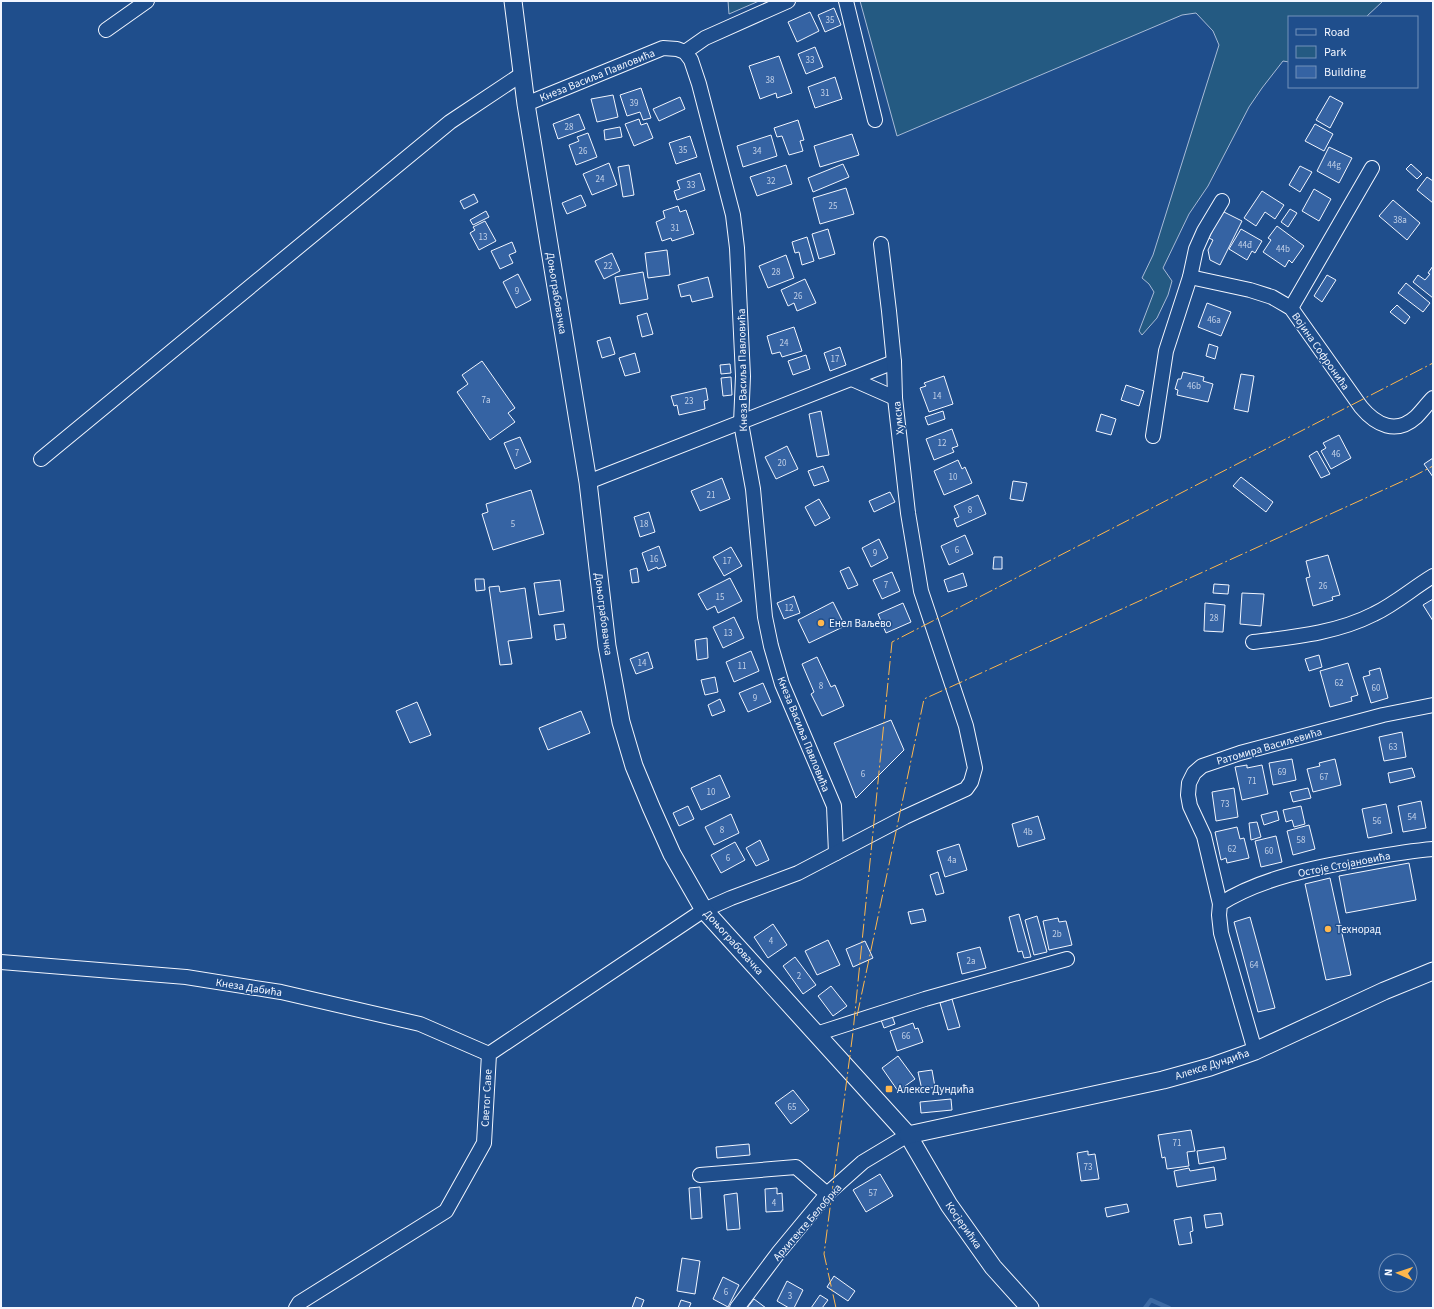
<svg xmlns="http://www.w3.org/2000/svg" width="1434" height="1309" font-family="'Source Sans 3',sans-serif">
<rect width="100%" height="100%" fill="#1f4e8c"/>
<g fill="#245a82" stroke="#a8bbd7">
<path d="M728 1H759L729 14Z"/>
<path d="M860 1H1383L1366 17H1289V62L1283 61 1262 88 1249 107 1208 186 1189 214 1163 268 1172 281 1168 295 1157 318 1142 335 1139 331 1154 292 1149 284 1142 278 1153 255 1219 45 1213 31 1196 13 1182 15 897 136Z"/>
</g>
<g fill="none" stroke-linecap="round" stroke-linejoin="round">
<path stroke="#3b69a3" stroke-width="4.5" d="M1145 1308 1151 1300 1169 1308"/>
</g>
<g fill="#3563a3" stroke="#f2f6ff">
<path d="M834 8 841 25 825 32 818 15Z"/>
<path d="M810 12 819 31 797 42 788 22Z"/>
<path d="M815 47 823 67 806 74 798 54Z"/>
<path d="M779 56 792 93 777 98 776 93 760 99 749 66Z"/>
<path d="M835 77 842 99 815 108 808 87Z"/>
<path d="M641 88 651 118 643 120 640 112 627 116 620 95Z"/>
<path d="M613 95 618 117 597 122 591 99Z"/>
<path d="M1330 96 1343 103 1330 128 1316 120Z"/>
<path d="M680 97 685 109 659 121 653 109Z"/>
<path d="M579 114 585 129 558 139 553 124Z"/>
<path d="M639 119 641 125 647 123 653 138 634 146 625 124Z"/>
<path d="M798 120 804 140 800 141 803 151 789 155 782 136 777 137 774 128Z"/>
<path d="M1315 124 1333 134 1324 151 1305 141Z"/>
<path d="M620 127 622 137 605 140 604 130Z"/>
<path d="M588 133 597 157 576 165 569 145 579 141 577 137Z"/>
<path d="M852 134 859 155 820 167 814 146Z"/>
<path d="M771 135 777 156 743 167 737 146Z"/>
<path d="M690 136 697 157 676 164 669 143Z"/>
<path d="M1329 147 1352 158 1339 183 1317 171Z"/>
<path d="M609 163 617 185 592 195 583 174Z"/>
<path d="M843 164 849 177 813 192 808 178Z"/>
<path d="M1411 164 1422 174 1417 179 1406 169Z"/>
<path d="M629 165 634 195 623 197 618 167Z"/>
<path d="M786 165 792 184 757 196 750 177Z"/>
<path d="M1300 166 1312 172 1300 192 1289 185Z"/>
<path d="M700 173 705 190 677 200 674 191 680 189 677 181Z"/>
<path d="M1427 177 1433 181V203L1417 190Z"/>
<path d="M846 188 854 214 820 224 813 198Z"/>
<path d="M1314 189 1331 199 1319 221 1302 211Z"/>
<path d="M1262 191 1284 205 1275 219 1265 212 1256 226 1244 218Z"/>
<path d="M474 194 478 202 464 209 460 201Z"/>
<path d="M581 195 586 206 567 214 562 203Z"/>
<path d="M1393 200 1420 223 1407 240 1379 216Z"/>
<path d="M678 206 680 212 686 210 694 234 672 241 671 238 662 241 656 222 665 218 663 211Z"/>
<path d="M1290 209 1297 213 1288 227 1281 222Z"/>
<path d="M486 211 489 217 473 225 470 220Z"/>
<path d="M1222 211 1242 221 1220 265 1210 260 1208 250 1213 240 1209 238Z"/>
<path d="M485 221 496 241 479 250 470 233 475 230 473 227Z"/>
<path d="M1277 226 1304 246 1292 263 1289 260 1285 267 1263 252 1271 240 1268 238Z"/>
<path d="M828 229 835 254 819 259 812 234Z"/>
<path d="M1241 229 1262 241 1255 253 1252 251 1247 260 1229 249Z"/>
<path d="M807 237 814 261 802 265 799 252 795 253 792 242Z"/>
<path d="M512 242 516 252 509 255 513 263 500 269 491 251Z"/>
<path d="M667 250 670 275 648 278 645 253Z"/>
<path d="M612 253 620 271 604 279 595 261Z"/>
<path d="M786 255 794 278 768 288 759 266Z"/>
<path d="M1433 266V298L1413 282 1418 275 1425 280 1430 274 1428 273Z"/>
<path d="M643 272 648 299 620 304 615 277Z"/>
<path d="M518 274 531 300 516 308 503 282Z"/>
<path d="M1327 275 1336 280 1322 302 1314 296Z"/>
<path d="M708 277 713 297 692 302 690 295 681 297 678 285Z"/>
<path d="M805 279 816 303 797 311 794 303 788 306 781 290Z"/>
<path d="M1406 283 1430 303 1423 312 1398 293Z"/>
<path d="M1207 303 1231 312 1221 336 1198 327Z"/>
<path d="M1397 305 1410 317 1405 324 1390 312Z"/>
<path d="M647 313 653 334 642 337 637 316Z"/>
<path d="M794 327 802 351 782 357 780 352 772 354 767 336Z"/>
<path d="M610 337 615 354 602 358 597 341Z"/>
<path d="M1209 344 1218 347 1215 359 1206 356Z"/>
<path d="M840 347 846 365 830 371 824 353Z"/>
<path d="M635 353 640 372 625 376 619 358Z"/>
<path d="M806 355 810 369 793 375 788 361Z"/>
<path d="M482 361 515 408 508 413 515 422 490 440 457 392 468 384 462 375Z"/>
<path d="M730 364 731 373 721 374 720 365Z"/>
<path d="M1183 372 1204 377 1203 381 1213 384 1208 402 1177 395 1178 390 1175 389 1178 379H1181Z"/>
<path d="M1241 374 1254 376 1248 412 1234 409Z"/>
<path d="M944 376 953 404 929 412 920 388 926 386 924 383Z"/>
<path d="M731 377 732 395 723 396 721 378Z"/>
<path d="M1126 385 1144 391 1139 406 1121 400Z"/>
<path d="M706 388 708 400 704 401 705 409 679 415 677 405 674 406 671 396Z"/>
<path d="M821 411 829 455 817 457 809 414Z"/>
<path d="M943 411 945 419 928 425 925 417Z"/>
<path d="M1101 414 1116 419 1111 435 1096 431Z"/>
<path d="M952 429 958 446 952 448 954 452 934 460 926 439Z"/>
<path d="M1339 435 1351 458 1331 469 1321 451 1326 448 1323 443Z"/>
<path d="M520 437 531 462 515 469 504 443Z"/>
<path d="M787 446 798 469 776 479 765 457Z"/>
<path d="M1317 451 1330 474 1321 478 1309 456Z"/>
<path d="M1433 458V477L1424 464Z"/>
<path d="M958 460 962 469 965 467 972 483 944 495 934 471Z"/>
<path d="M823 466 829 481 814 486 808 471Z"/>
<path d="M1241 477 1273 502 1266 512 1233 486Z"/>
<path d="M722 478 730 499 700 511 691 491Z"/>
<path d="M1013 481 1027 483 1023 501 1010 499Z"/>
<path d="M531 490 544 534 493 550 482 514 488 512 486 504Z"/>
<path d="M890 492 895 502 874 512 869 501Z"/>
<path d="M978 495 986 514 957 527 954 519 959 517 954 506Z"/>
<path d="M819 499 830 518 815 526 805 507Z"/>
<path d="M649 512 655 532 640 537 634 517Z"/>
<path d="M965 535 973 554 949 565 941 546Z"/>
<path d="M879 539 888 558 871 567 862 548Z"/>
<path d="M659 546 666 566 658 569 657 567 648 571 642 553Z"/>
<path d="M731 547 742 566 724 576 713 557Z"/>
<path d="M1328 555 1340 595 1332 597 1333 600 1313 606 1306 578 1310 577 1306 561Z"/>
<path d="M994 557H1002V569H993Z"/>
<path d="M849 567 858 585 848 589 840 571Z"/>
<path d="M637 568 639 582 632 583 630 570Z"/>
<path d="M892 572 900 591 882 599 873 580Z"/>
<path d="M963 573 967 586 948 592 944 580Z"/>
<path d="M730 578 742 601 718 613 715 606 707 610 698 594Z"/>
<path d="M475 579H484L485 590 476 591Z"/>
<path d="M560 580 564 611 539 615 534 583Z"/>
<path d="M1214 584 1229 585 1228 594 1213 593Z"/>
<path d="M499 586 500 592 525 588 532 638 508 641 512 664 500 665 489 587Z"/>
<path d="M1242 593 1264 594 1261 626 1240 624Z"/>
<path d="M794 596 800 613 784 619 777 603Z"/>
<path d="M1433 599V621L1423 605Z"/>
<path d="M833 602 845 626 809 643 798 620Z"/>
<path d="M903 603 911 622 886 633 878 614Z"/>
<path d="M1205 603 1225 605 1223 632 1204 631Z"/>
<path d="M734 617 744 638 723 648 713 627Z"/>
<path d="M564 624 566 638 556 640 554 625Z"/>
<path d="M707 638 708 658 697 660 695 640Z"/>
<path d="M751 651 759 671 734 682 726 662Z"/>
<path d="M648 652 653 668 636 674 630 659Z"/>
<path d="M1319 655 1322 667 1309 671 1305 659Z"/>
<path d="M817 657 831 687 835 685 844 706 822 716 811 694 814 692 802 664Z"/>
<path d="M1348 663 1358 695 1351 697 1352 701 1330 707 1320 671Z"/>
<path d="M1380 668 1388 698 1371 703 1363 677 1370 675 1369 671Z"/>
<path d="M715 677 718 692 705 695 701 680Z"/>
<path d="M763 683 771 702 748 712 739 693Z"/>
<path d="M720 699 725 711 712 716 708 705Z"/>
<path d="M417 702 431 735 410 743 396 711Z"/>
<path d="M581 711 590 733 548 750 539 728Z"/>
<path d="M891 720 904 750 856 798 834 743Z"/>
<path d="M1402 732 1406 757 1384 761 1379 737Z"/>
<path d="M1292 759 1296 780 1273 785 1269 763Z"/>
<path d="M1335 759 1341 785 1313 792 1307 769 1320 766 1319 763Z"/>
<path d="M1247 765V768L1262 765 1268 794 1242 800 1235 767Z"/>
<path d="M1412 768 1415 777 1390 783 1388 773Z"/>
<path d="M720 775 730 797 701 810 691 788Z"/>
<path d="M1234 788 1238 817 1216 821 1212 792Z"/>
<path d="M1308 788 1311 798 1293 802 1290 792Z"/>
<path d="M1421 801 1426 828 1403 832 1398 806Z"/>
<path d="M1386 804 1392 833 1368 838 1362 809Z"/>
<path d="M688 806 694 819 679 826 673 813Z"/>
<path d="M1301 806 1305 824 1294 827 1292 820 1286 822 1283 810Z"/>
<path d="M1277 811 1279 820 1264 825 1261 815Z"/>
<path d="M731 814 739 833 714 845 705 827Z"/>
<path d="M1038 816 1045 839 1018 847 1012 824Z"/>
<path d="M1257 822 1261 837 1251 840 1249 823Z"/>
<path d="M1309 825 1315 849 1293 855 1287 831Z"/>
<path d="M1237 827 1240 839 1244 838 1249 858 1227 863 1226 858 1221 860 1215 832Z"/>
<path d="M1276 836 1282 862 1261 867 1255 841Z"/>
<path d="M760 840 769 860 756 866 746 848Z"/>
<path d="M735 842 745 860 721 873 711 855Z"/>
<path d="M959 844 967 870 945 877 937 851Z"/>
<path d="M1409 863 1416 900 1346 913 1339 876Z"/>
<path d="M938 872 944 893 936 895 930 875Z"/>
<path d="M1330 878 1351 975 1326 980 1305 884Z"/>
<path d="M923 909 926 921 911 924 908 912Z"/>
<path d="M1019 914 1031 957 1024 958 1022 951 1018 952 1009 917Z"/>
<path d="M1037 916 1047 952 1034 955 1025 920Z"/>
<path d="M1250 917 1275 1008 1258 1012 1234 922Z"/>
<path d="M1058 918 1059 922 1066 921 1072 945 1049 950 1043 921Z"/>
<path d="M773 924 787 945 768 958 754 937Z"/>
<path d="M828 940 840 965 817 975 805 951Z"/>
<path d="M865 941 873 958 853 967 846 949Z"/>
<path d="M980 947 986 968 962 974 957 953Z"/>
<path d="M795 957 816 985 803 994 783 966Z"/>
<path d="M831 986 847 1006 833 1016 818 996Z"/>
<path d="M952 999 960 1027 948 1030 940 1003Z"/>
<path d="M892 1016 895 1024 884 1028 881 1020Z"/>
<path d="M913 1023 915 1029 918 1028 923 1042 897 1051 890 1031Z"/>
<path d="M898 1056 915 1079 898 1091 882 1068Z"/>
<path d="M932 1070 935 1087 922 1090 918 1072Z"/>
<path d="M793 1090 809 1110 791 1124 775 1103Z"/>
<path d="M951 1099 952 1110 921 1113 920 1102Z"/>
<path d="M1191 1130 1195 1151 1187 1152 1189 1166 1167 1169 1165 1157 1162 1158 1158 1135Z"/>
<path d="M749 1144 750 1155 717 1158 716 1147Z"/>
<path d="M1224 1147 1226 1159 1199 1164 1197 1151Z"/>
<path d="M1088 1151V1155L1095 1154 1099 1179 1081 1181 1077 1153Z"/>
<path d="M1214 1167 1216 1180 1177 1187 1174 1171 1189 1168 1190 1171Z"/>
<path d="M880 1174 893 1196 866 1212 853 1190Z"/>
<path d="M700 1187 702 1218 691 1219 689 1188Z"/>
<path d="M777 1188V1194L782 1193 783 1211 766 1212 765 1189Z"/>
<path d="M737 1193 740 1229 727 1230 724 1195Z"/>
<path d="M1127 1204 1129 1212 1107 1217 1105 1208Z"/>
<path d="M1221 1213 1223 1225 1206 1228 1204 1215Z"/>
<path d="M1191 1217 1193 1231 1190 1232 1192 1243 1179 1245 1174 1220Z"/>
<path d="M682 1258 700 1261 695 1294 677 1291Z"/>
<path d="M834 1276 855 1291 848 1301 827 1287Z"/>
<path d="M723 1277 739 1285 728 1307 713 1299Z"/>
<path d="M787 1281 803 1290 794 1308H789L777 1301Z"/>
<path d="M820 1295 828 1300 822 1308H811Z"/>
<path d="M636 1297 644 1300 641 1308H632Z"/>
<path d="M754 1299 766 1308H747Z"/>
<path d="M681 1300 691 1303 689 1308H678Z"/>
</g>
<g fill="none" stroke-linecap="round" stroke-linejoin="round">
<defs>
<g id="minor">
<path d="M846 1 875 120"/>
<path d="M106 30 147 1"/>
<path d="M685 52 705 38 788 1"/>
<path d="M526 104 663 48 677 49 685 52 691 60 699 84 733 215 737 248 743 376 741 423 753 489 765 617 771 646 782 684 834 806 836 853"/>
<path d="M1190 277 1250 290 1272 297 1291 308 1361 407C1376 425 1396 435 1416 417 1422 411 1427 404 1433 398"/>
<path d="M1291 308 1372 168"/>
<path d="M852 379 895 398"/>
<path d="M1153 436 1166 351 1190 277 1196 249 1204 231 1222 201"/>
<path d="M41 459 450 122 522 74"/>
<path d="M588 482 894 362"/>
<path d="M1253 642C1294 637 1337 633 1374 614 1395 604 1413 588 1433 576"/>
<path d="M1220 904 1204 836 1190 806 1188 795 1189 783 1194 773 1202 766 1240 753 1383 715 1433 705"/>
<path d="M1 962 186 977 281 992 420 1024 489 1054"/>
<path d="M816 1034 925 999 1067 959"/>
<path d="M1255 1051 1221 933 1219 915 1220 904C1260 878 1317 867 1363 859 1386 855 1409 851 1433 849"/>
<path d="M700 1175 796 1167 827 1194"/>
<path d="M296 1308 299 1303 446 1211 484 1143 489 1054 704 910 731 898 798 873 905 817 966 789 971 782 975 768 966 726 921 591 908 513 895 398 894 362 889 311 881 244"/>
<path d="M737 1308 779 1252 827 1194 863 1162 908 1135"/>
</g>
<g id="tertiary">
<path d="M513 1 526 104 588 482 607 646 621 722 634 766 651 807 672 854 704 910 908 1135 949 1205 993 1267 1030 1308"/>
<path d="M908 1135 1163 1080 1210 1067 1255 1051 1384 991 1433 971"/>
</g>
</defs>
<use href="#minor" stroke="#f2f6ff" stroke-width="16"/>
<use href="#tertiary" stroke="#f2f6ff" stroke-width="19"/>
<use href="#minor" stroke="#1f4e8c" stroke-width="14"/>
<use href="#tertiary" stroke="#1f4e8c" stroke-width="17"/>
<g stroke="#ffb74d" stroke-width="1" stroke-dasharray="14 3 2 3" stroke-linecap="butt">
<path d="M857 1016 924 699 1414 476 1433 466"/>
<path d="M836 1308 824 1254 853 1032 892 642 1433 363"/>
</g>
</g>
<g fill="#ffb74d" stroke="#1f4e8c" stroke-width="1.5">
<circle cx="821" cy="623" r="4"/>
<circle cx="1328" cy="929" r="4"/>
<rect x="885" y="1085" width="8" height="8" rx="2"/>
</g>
<g text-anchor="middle" stroke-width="3" stroke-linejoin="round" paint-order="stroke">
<g font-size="9" fill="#c3d1e8">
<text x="830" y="23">35</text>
<text x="810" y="63">33</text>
<text x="770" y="83">38</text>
<text x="825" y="96">31</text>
<text x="634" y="106">39</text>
<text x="569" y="130">28</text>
<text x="683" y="153">35</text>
<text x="583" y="154">26</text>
<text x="757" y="154">34</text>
<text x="1334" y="168">44g</text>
<text x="600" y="182">24</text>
<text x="771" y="184">32</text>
<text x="691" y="188">33</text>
<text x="833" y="209">25</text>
<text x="1400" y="223">38a</text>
<text x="675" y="231">31</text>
<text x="483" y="240">13</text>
<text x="1245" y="248">44đ</text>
<text x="1283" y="252">44b</text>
<text x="608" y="269">22</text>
<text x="776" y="275">28</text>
<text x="517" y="294">9</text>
<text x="798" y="299">26</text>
<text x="1214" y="323">46a</text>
<text x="784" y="346">24</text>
<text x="835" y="362">17</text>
<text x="1194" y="389">46b</text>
<text x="937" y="399">14</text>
<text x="486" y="403">7a</text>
<text x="689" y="404">23</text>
<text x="942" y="446">12</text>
<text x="517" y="456">7</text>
<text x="1336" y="457">46</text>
<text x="782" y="466">20</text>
<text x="953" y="480">10</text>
<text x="711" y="498">21</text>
<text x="970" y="513">8</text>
<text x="513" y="527">5</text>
<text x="644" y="527">18</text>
<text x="957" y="553">6</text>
<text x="875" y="556">9</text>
<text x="654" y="562">16</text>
<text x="727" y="564">17</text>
<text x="886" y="588">7</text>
<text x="1323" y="589">26</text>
<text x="720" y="600">15</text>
<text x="789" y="611">12</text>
<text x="1214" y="621">28</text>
<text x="728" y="636">13</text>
<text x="642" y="666">14</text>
<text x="742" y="669">11</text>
<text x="1339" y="686">62</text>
<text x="821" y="689">8</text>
<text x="1376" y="691">60</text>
<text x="755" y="701">9</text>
<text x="1393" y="750">63</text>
<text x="1282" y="775">69</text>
<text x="863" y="777">6</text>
<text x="1324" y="780">67</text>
<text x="1252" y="784">71</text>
<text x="711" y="795">10</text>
<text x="1225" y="807">73</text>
<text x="1412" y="820">54</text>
<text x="1377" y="824">56</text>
<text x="722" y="833">8</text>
<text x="1028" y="835">4b</text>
<text x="1301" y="843">58</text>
<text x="1232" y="852">62</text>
<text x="1269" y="854">60</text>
<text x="728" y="861">6</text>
<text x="952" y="863">4a</text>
<text x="1057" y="937">2b</text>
<text x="771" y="944">4</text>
<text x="971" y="964">2a</text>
<text x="1254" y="968">64</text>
<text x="799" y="979">2</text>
<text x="906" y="1039">66</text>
<text x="792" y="1110">65</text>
<text x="1177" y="1146">71</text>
<text x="1088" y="1170">73</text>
<text x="873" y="1196">57</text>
<text x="774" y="1206">4</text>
<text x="726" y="1295">6</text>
<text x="790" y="1299">3</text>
</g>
<g font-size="11" fill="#f2f6ff" stroke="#1f4e8c">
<text transform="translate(597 75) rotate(-22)" y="4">Кнеза Васиља Павловића</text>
<text transform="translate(557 293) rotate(81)" y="4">Доњограбовачка</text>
<text transform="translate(1321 351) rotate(55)" y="4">Војина Софронића</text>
<text transform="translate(742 370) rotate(-91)" y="4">Кнеза Васиља Павловића</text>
<text transform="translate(898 418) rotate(-96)" y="4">Хумска</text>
<text transform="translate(604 614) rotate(83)" y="4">Доњограбовачка</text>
<text transform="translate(804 734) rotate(68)" y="4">Кнеза Васиља Павловића</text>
<text transform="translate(1269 746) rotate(-16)" y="4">Ратомира Васиљевића</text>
<text transform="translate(1344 864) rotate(-11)" y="4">Остоје Стојановића</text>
<text transform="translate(734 942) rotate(48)" y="4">Доњограбовачка</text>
<text transform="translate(249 987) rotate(9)" y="4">Кнеза Дабића</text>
<text transform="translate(1212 1064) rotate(-18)" y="4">Алексе Дундића</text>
<text transform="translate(486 1098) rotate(-87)" y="4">Светог Саве</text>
<text transform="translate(807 1222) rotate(-49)" y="4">Архитекте Белобрка</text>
<text transform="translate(964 1225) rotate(55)" y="4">Косјерићка</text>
</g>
<g font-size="11" fill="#f2f6ff" stroke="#1f4e8c" text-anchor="start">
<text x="829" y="627">Енел Ваљево</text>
<text x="1336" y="933">Технорад</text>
<text x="897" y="1093">Алексе Дундића</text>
</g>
</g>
<rect width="1434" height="1309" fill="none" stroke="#f2f6ff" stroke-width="4"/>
<rect x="1288" y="16" width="130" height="72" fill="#1f4e8c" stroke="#7391ba"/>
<rect x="1296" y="29" width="20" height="6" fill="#1f4e8c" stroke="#7391ba"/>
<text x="1324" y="36" font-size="12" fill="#f2f6ff">Road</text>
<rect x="1296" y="46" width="20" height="12" fill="#245a82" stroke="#7391ba"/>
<text x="1324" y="56" font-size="12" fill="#f2f6ff">Park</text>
<rect x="1296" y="66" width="20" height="12" fill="#3563a3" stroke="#7391ba"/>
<text x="1324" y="76" font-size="12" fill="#f2f6ff">Building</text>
<g transform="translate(1398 1273) rotate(273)"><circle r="19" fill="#1f4e8c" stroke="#7391ba"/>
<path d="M0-3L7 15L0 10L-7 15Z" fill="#ffb74d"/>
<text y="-6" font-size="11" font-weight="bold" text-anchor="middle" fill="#f2f6ff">N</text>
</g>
</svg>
